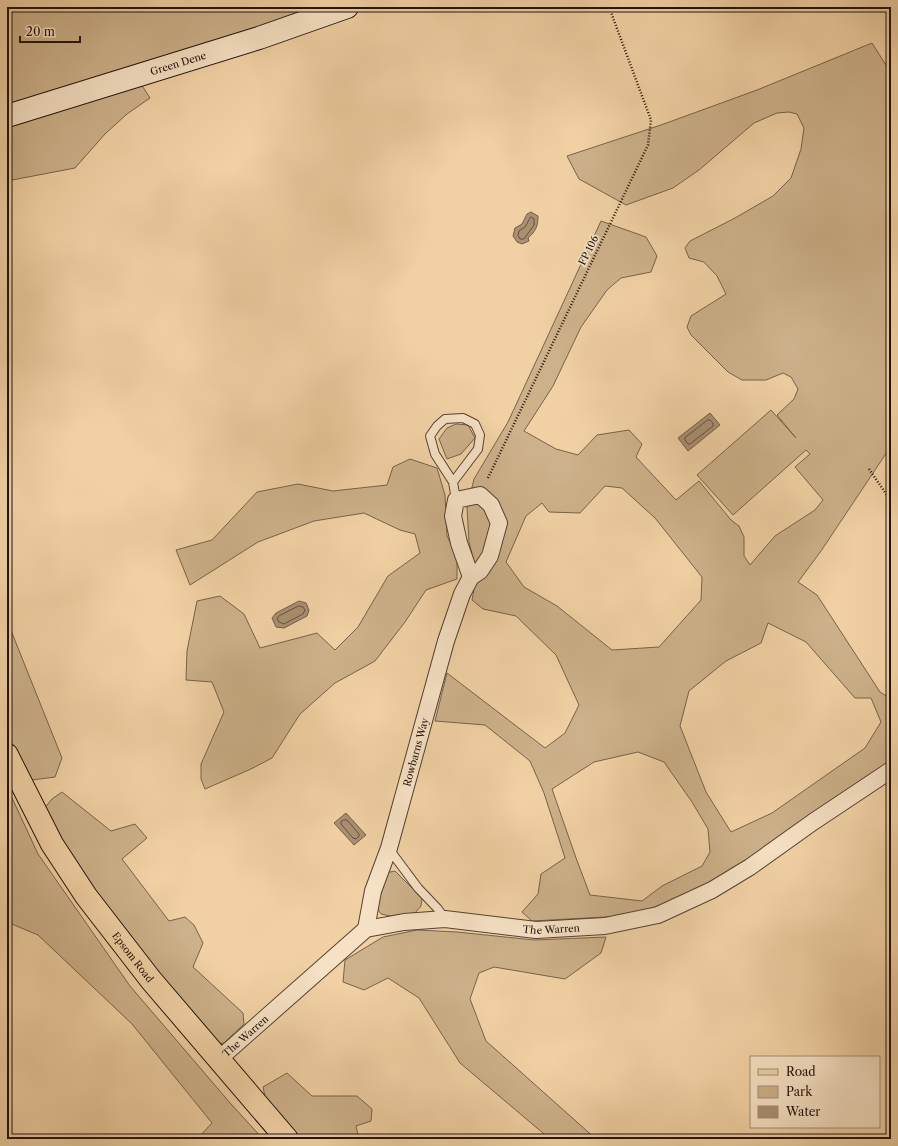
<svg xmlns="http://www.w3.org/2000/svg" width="898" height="1146" font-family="'Libre Caslon Text',serif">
<rect width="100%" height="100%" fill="#f1d1a4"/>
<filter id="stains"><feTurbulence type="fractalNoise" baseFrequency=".005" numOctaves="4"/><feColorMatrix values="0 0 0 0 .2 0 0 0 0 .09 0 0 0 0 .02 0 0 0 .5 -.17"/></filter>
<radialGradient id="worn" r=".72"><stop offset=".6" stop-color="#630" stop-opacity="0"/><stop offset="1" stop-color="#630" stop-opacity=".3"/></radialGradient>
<g fill="#cdb18a" stroke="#76624c" fill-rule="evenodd">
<path d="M7 7H326L7 110Z"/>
<path d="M872 43 891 73V446L821 551 798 582 817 595 880 692 891 699V765L726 875 684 899 623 916 532 921 522 912 538 894 541 874 565 858 544 793 530 761 485 725 435 721 447 673 545 748 565 733 579 705 556 655 516 616 483 609 472 600 475 584 482 576 474 561 469 542 467 508 474 479 508 422 601 221 646 237 657 256 651 272 621 278 607 290 581 327 553 386 524 431 556 449 578 455 597 435 629 430 642 444 636 457 676 500 699 481 731 520 739 526 744 537V556L750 565 775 536 815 510 823 500 795 467 810 454 806 450 733 515 697 475 771 410 796 438 777 415 794 399 798 389 791 377 783 373 766 380H742L728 372 691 335 687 327 691 316 726 294 717 276 704 262 689 258 685 248 690 241 735 218 773 196 791 178 801 149 804 128 797 114 789 112 777 113 754 123 699 170 673 188 626 205 579 179 567 156 661 125 757 90ZM605 486 622 488 655 518 702 577 701 600 659 647 612 650 557 606 524 587 506 562 526 516 542 503 549 512 580 513ZM768 623 806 642 855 698H871L881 722 865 748 772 813 731 832 706 792 680 726 689 691 726 661 761 643ZM638 752 664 762 692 802 708 829 710 852 702 866 662 886 642 901 590 895 576 858 552 789 594 762Z"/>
<path d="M141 84 150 98 127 114 105 134 75 168 7 181V128Z"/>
<path d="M456 424 468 425 475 438 461 454 447 459 439 439 447 428Z"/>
<path d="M410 459 437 468 445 495 447 536 457 556V579L426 590 405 622 375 661 335 683 300 714 272 758 251 769 205 789 201 779V764L224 712 212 682 186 680 187 651 197 601 220 596 244 614 260 648 317 633 335 650 358 627 388 576 420 553 415 534 400 530 364 513 314 521 258 542 190 585 176 550 212 540 257 492 298 484 333 491 387 485 393 467Z"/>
<path d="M7 592 11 597 10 628 62 758 55 777 32 780 7 734Z"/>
<path d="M7 787 38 854 130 986 231 1104 263 1139H197L212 1123 132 1024 38 935 7 922Z"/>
<path d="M62 792 111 831 135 824 147 838 122 859 169 921 185 917 194 925 203 943 193 967 243 1013 244 1024 224 1043 215 1044 94 897 44 809 52 799Z"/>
<path d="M395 871 422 898 421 906 415 913 390 916 381 914 377 908 384 876 390 872Z"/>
<path d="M417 930 457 932 534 940 606 937 601 953 565 979 494 967 479 973 470 999 486 1041 596 1139H550L460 1063 419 998 388 978 364 990 343 982 345 960 383 937Z"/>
<path d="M287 1073 312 1096H357L372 1109 371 1121 356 1126 359 1139H298L266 1101 263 1087Z"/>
</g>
<g fill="#aa9071" stroke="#735e49">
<path d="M531 212 538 216C538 226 536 231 528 238L529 241 522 244 517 242 513 236 515 228 522 224 527 214Z"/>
<path d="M710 413 720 425 688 451 678 438Z"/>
<path d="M299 601 306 603 309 610 307 616 284 628 276 627 272 618 276 613Z"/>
<path d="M346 813 366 835 354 845 334 823Z"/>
</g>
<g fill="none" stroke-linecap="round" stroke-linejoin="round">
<g stroke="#65513f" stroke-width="1">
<path d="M531 217 534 219V225L524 239H520L518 235 519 231 525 227Z"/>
<path d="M708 420H710L713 423V426L690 444H688L685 440V438Z"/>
<path d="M299 606 303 607 305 610 303 614 284 624 279 622 277 619 279 616Z"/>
<path d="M344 820H347L359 834V836L356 839 353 838 341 824V822Z"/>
</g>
<defs>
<g id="lane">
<path d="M453 482 478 449 480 435 475 424 463 418 445 419 437 426 430 436 435 454 453 482 456 500"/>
<path d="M389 849 418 888 438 909 445 919"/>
</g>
<g id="street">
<path id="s1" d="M366 929 373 891 389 848 446 641 462 594 471 577 459 543 453 516 456 500 480 495 491 505 499 523 490 556 480 571 471 577"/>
<path id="s2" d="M219 1059 366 929 404 922 445 919 536 930 605 926 658 915 712 890 750 867 813 822 891 770"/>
</g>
<g id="secondary">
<path id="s3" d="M7 116 259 38 347 7"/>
</g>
<g id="primary">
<path id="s4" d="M7 755 52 844 86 896 151 980 287 1139"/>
</g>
</defs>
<use href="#lane" stroke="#544233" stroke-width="10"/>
<use href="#street" stroke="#544233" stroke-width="18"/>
<use href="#secondary" stroke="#20120d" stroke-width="24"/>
<use href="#primary" stroke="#20120d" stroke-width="24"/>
<g stroke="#20120d" stroke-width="2.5" stroke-dasharray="1 2" stroke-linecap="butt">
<path d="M869 469 891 501"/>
<path d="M488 478 648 145 651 120 609 7"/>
</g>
<use href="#lane" stroke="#f6e1c4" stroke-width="8"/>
<use href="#street" stroke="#f6e1c4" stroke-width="16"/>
<use href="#secondary" stroke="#f6e1c4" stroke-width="22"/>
<use href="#primary" stroke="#f1d1a4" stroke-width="22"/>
</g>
<g text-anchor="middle" stroke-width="3.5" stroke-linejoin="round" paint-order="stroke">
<g font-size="10" fill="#20120d" stroke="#f6e1c4">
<text dy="4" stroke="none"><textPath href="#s3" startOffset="179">Green Dene</textPath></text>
<text transform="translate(588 250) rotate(-64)" y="4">FP 106</text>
<text dy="4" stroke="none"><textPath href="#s1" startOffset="184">Rowbarns Way</textPath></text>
<text dy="4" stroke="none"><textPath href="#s2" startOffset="383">The Warren</textPath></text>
<text dy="4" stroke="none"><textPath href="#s4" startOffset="239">Epsom Road</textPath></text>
<text dy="4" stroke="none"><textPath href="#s2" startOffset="35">The Warren</textPath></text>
</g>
</g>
<rect width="898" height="1146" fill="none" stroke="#f1d1a4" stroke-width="24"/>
<rect x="8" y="8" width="882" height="1130" fill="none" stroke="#20120d" stroke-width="2"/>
<rect x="12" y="12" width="874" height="1122" fill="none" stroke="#20120d"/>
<rect x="750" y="1056" width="130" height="72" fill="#f6e1c4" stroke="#a08e7b"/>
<rect x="758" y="1069" width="20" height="6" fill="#f1d1a4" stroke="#a08e7b"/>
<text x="786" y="1076" font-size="12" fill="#20120d">Road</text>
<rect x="758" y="1086" width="20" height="12" fill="#cdb18a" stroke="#a08e7b"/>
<text x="786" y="1096" font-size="12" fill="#20120d">Park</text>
<rect x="758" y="1106" width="20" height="12" fill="#aa9071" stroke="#a08e7b"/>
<text x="786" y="1116" font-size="12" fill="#20120d">Water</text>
<path d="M20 36v6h60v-6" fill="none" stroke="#20120d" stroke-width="2"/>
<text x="26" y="36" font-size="12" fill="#20120d" stroke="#f6e1c4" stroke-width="3" paint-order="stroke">20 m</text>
<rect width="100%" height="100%" filter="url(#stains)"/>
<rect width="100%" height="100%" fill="url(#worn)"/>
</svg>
